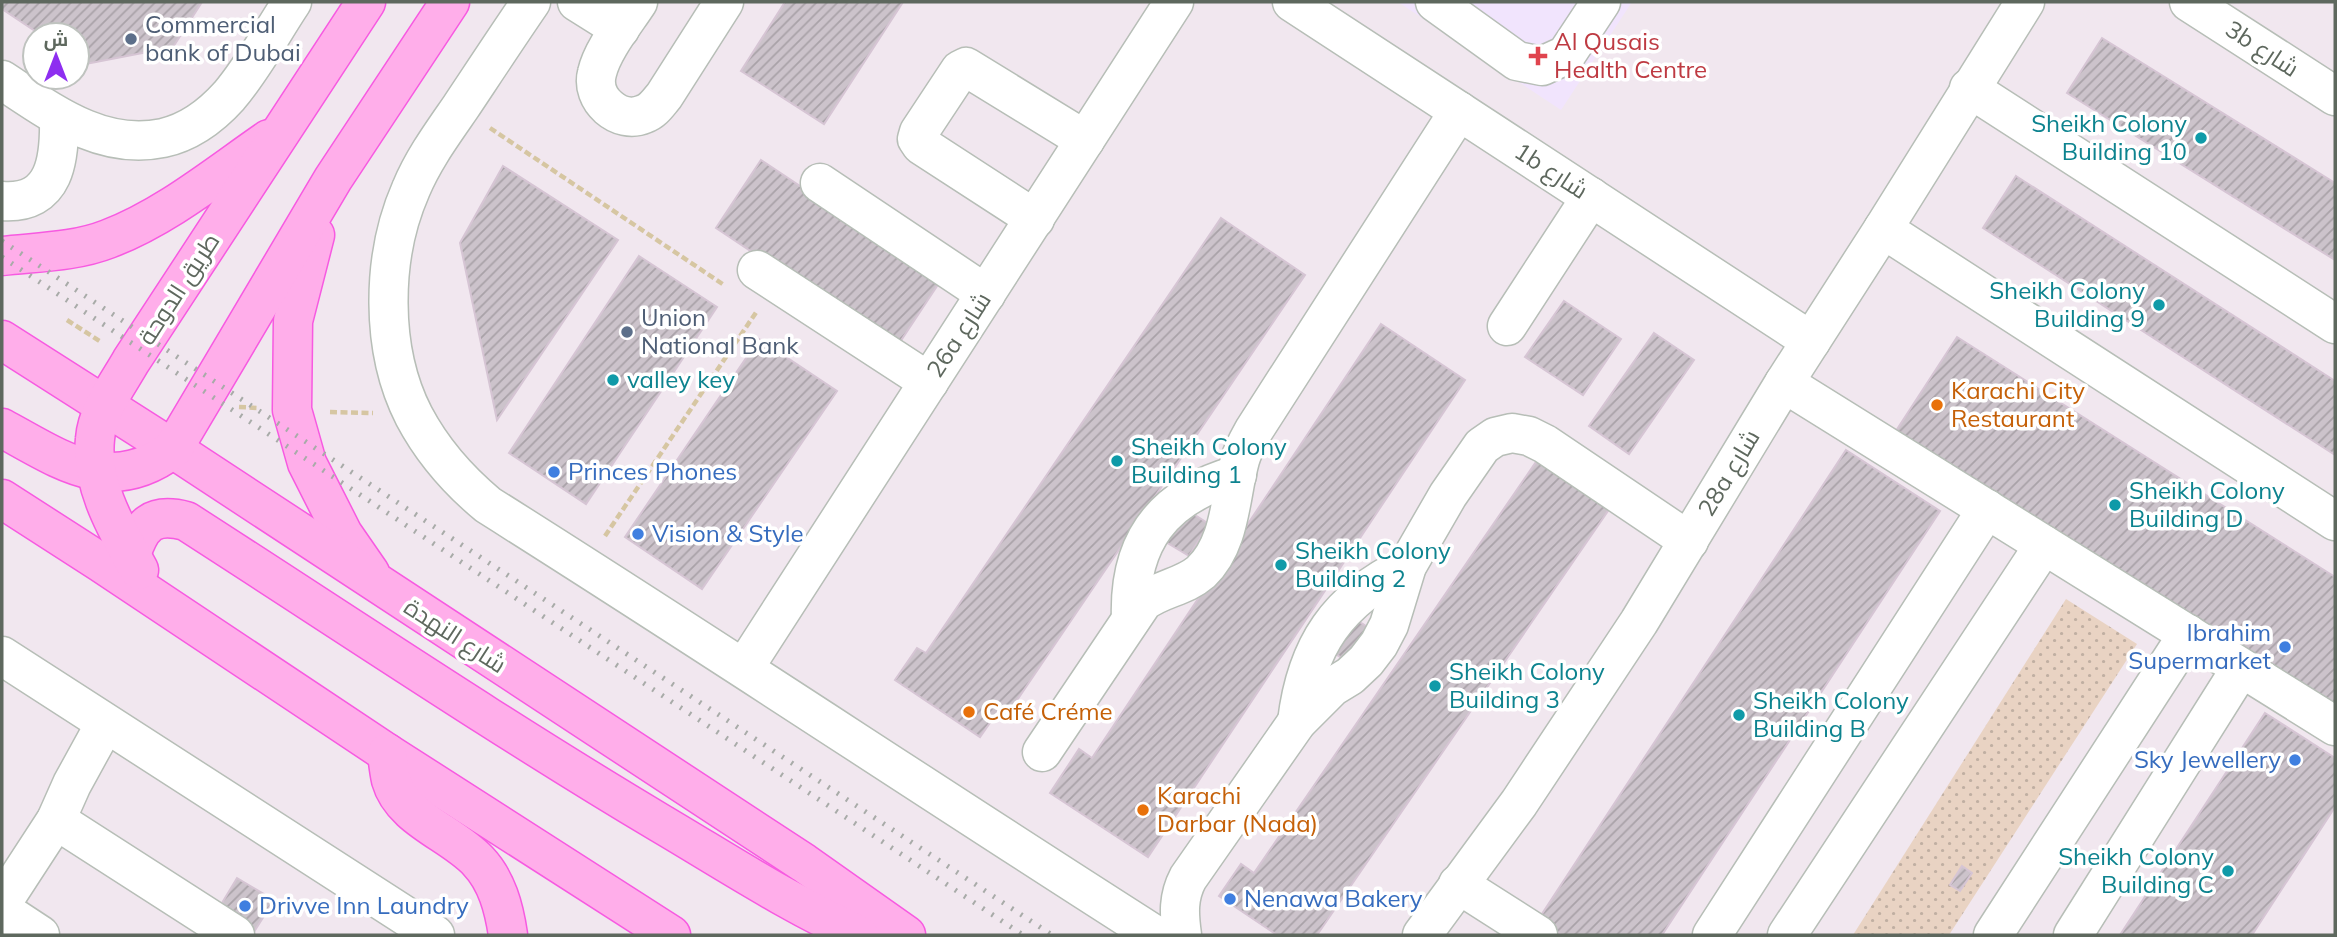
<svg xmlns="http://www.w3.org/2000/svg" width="2337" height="937" font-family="Mulish,Cairo,sans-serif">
<defs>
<pattern id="grass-dots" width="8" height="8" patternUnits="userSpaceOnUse" patternTransform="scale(1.75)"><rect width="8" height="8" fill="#e9d3c3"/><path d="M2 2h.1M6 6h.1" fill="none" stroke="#c0afa2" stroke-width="1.8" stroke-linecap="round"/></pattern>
<pattern id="building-hatch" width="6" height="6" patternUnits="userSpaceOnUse" patternTransform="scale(1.75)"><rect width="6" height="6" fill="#ccc3cb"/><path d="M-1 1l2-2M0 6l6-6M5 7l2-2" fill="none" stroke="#a9a2a8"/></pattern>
</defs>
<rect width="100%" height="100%" fill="#f1e7ef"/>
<path fill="#f1e4fd" d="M1398 2H1632L1561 110Z"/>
<path fill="url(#grass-dots)" d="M2066 599 2137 644 1949 935H1853Z"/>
<g fill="url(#building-hatch)" stroke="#d6c5d4" stroke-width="2">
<path d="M2 2H202L173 47 86 64 77 58V35H41L2 9Z"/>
<path d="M785 2H903L824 124 741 71Z"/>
<path d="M2102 38 2335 183V260L2067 93Z"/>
<path d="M761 160 941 280 896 348 716 228Z"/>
<path d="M503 166 618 240 497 420 460 243Z"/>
<path d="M2016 176 2335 381V455L1983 228Z"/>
<path d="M1221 218 1305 275 1009 712 1001 707 980 737 895 680 917 648 926 653Z"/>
<path d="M639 256 717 307 586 504 509 453Z"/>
<path d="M1564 301 1621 339 1583 395 1525 357Z"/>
<path d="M1381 324 1465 380 1148 857 1050 793 1079 749 1092 758Z"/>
<path d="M1654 333 1694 360 1629 454 1589 426Z"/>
<path d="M1957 337 2335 577V713L1894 434Z"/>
<path d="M759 339 837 391 702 589 625 537Z"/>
<path d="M1846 450 1940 511 1662 935H1562L1538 920Z"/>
<path d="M1538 459 1610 508 1317 935H1277L1219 896 1241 864 1254 873Z"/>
<path d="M1184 508 1209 524 1189 556 1164 541Z"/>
<path d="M1350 616 1379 634 1357 668 1328 649Z"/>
<path d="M2265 713 2335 758V807L2252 935H2120Z"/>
<path d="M1962 866 1972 873 1960 891 1950 885Z"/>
<path d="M237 878 274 900 252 935 216 913Z"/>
</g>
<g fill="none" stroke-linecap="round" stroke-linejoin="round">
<defs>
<g id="minor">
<path d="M531 2C507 37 484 72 460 108 442 134 423 160 411 189 381 257 380 350 414 416 433 452 458 480 488 505 712 646 932 793 1155 935"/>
<path d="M577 2 620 29"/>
<path d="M638 2C625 22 602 50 597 73 590 99 619 125 644 114 653 111 658 103 664 96L724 2"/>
<path d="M1292 2 1811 341"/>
<path d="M1435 2 1517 61 1542 66 1566 55 1601 2"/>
<path d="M2189 2 2335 96"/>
<path d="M2 80C51 112 101 151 163 138 190 132 211 116 229 96 253 68 272 32 292 2"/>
<path d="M1969 88 2335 324"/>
<path d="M820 183 986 294"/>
<path d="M2 201C56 205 60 158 59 117"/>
<path d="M1035 219 921 145 917 139 919 132 960 70 966 67 1085 140"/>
<path d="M1883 229 2335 521"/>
<path d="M757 270 929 382"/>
<path d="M1507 326 1591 197"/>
<path d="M1784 383 2335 726"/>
<path d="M1131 619C1128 542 1162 496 1237 475"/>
<path d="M2 656 435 935"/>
<path d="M744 668 1174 2"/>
<path d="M1297 722C1306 646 1338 599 1407 566"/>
<path d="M1042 752 1143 602C1161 588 1184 587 1201 572 1231 544 1230 496 1240 460 1243 449 1249 439 1254 430L1459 111"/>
<path d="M56 820 235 935"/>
<path d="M1458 884 1538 935"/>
<path d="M2 903 56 820 72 784 105 724"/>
<path d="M2 910 40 935"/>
<path d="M1182 935C1179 914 1178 897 1188 878L1297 722 1332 687 1350 676 1366 661 1379 644 1389 625 1407 566 1448 495 1482 446 1495 437 1512 433 1529 436 1545 444 1689 541"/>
<path d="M1422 935 1519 803 1639 622 1784 383 1883 229 2025 2"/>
<path d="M1712 935 1987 509"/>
<path d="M1787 935 2044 545"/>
<path d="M1993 935 2188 634"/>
<path d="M2073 935 2241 668"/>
</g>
<g id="major">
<path d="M315 235 293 321 292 410 307 463 343 534 370 573"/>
<path d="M2 256C37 252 75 252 108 239 166 217 218 174 269 139"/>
<path d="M2 340 173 449 804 863 906 935"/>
<path d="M2 428C61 460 110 497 173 449L333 179 450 2"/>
<path d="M2 499 100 562 387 753 671 935"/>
<path d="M131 555C141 525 152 512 186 521 343 622 499 727 660 823 726 862 790 904 859 935"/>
<path d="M139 570C118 531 90 485 95 439 97 411 118 384 131 361L366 2"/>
<path d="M387 753C388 762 389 771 391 780 402 819 452 833 478 861 497 881 504 908 508 935"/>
</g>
</defs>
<use href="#minor" stroke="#b7beb7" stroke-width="41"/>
<use href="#major" stroke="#f75ae1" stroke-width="41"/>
<g stroke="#d6c6a2" stroke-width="4.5" stroke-dasharray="7 3.5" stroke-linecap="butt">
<path d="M490 128 724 285"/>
<path d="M67 320 101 342"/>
<path d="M239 407 258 408"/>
<path d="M330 412 373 413"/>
<path d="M605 536 757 311"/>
</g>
<use href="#minor" stroke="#fff" stroke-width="38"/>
<use href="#major" stroke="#ffaeea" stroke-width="38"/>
<g stroke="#a8aba8" stroke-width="5" stroke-dasharray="2 9" stroke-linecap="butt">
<path d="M2 241 1052 935"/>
<path d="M2 257 1023 935"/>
</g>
</g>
<g fill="#5c6f8a" stroke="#fff" stroke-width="2.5">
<circle cx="131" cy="39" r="7"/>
<circle cx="627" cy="332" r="7"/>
</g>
<path fill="#e0444e" stroke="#fff" stroke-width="2.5" d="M1534.5 45.5h7v7h7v7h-7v7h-7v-7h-7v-7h7z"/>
<g fill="#0f9aa8" stroke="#fff" stroke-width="2.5">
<circle cx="2201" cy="138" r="7"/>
<circle cx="2159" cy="305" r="7"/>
<circle cx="613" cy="380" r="7"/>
<circle cx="1117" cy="461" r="7"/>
<circle cx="2115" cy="505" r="7"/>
<circle cx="1281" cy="565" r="7"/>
<circle cx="1435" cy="686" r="7"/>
<circle cx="1739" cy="715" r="7"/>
<circle cx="2228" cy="871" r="7"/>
</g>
<g fill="#e8710a" stroke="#fff" stroke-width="2.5">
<circle cx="1937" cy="405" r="7"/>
<circle cx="969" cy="712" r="7"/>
<circle cx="1143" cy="810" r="7"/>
</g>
<g fill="#3f7fe0" stroke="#fff" stroke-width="2.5">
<circle cx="554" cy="472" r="7"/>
<circle cx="638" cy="534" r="7"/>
<circle cx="2285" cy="647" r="7"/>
<circle cx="2295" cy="760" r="7"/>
<circle cx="1230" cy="899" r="7"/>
<circle cx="245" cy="906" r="7"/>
</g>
<g text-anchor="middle" stroke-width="7" stroke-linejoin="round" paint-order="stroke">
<g font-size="24" fill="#4e5e75" stroke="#fff" text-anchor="start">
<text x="145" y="33">Commercial<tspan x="145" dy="28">bank of Dubai</tspan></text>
<text x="641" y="326">Union<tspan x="641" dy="28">National Bank</tspan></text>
</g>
<g font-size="24" fill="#be3a42" stroke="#fff" text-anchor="start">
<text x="1554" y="50">Al Qusais<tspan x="1554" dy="28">Health Centre</tspan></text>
</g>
<g font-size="24" fill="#5e685e" stroke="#fff">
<text transform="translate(2262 49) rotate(33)" y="8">3b شارع</text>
<text transform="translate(1551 171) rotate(33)" y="8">1b شارع</text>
<text transform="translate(179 289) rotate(-57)" y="8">طريق الدوحة</text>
<text transform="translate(959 335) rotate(-57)" y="8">26a شارع</text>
<text transform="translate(1729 473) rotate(-59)" y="8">28a شارع</text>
<text transform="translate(455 636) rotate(33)" y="8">شارع النهدة</text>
</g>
<g font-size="24" fill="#0d838f" stroke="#fff" text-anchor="start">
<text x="2187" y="132" text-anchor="end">Sheikh Colony<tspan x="2187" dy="28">Building 10</tspan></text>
<text x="2145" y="299" text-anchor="end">Sheikh Colony<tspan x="2145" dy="28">Building 9</tspan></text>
<text x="627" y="388">valley key</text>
<text x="1131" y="455">Sheikh Colony<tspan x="1131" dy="28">Building 1</tspan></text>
<text x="2129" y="499">Sheikh Colony<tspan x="2129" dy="28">Building D</tspan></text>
<text x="1295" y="559">Sheikh Colony<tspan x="1295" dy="28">Building 2</tspan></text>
<text x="1449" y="680">Sheikh Colony<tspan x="1449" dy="28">Building 3</tspan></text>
<text x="1753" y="709">Sheikh Colony<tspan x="1753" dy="28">Building B</tspan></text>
<text x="2214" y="865" text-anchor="end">Sheikh Colony<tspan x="2214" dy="28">Building C</tspan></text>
</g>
<g font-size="24" fill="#c56008" stroke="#fff" text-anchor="start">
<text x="1951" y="399">Karachi City<tspan x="1951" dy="28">Restaurant</tspan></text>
<text x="983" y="720">Café Créme</text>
<text x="1157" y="804">Karachi<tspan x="1157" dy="28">Darbar (Nada)</tspan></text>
</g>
<g font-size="24" fill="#366cbe" stroke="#fff" text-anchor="start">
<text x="568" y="480">Princes Phones</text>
<text x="652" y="542">Vision &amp; Style</text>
<text x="2271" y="641" text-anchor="end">Ibrahim<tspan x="2271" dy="28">Supermarket</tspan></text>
<text x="2281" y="768" text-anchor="end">Sky Jewellery</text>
<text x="1244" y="907">Nenawa Bakery</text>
<text x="259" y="914">Drivve Inn Laundry</text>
</g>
</g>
<rect width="2337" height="937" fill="none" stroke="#5e685e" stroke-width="7"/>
<g transform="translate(56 56)"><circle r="33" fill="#ffffff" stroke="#bfc3bf" stroke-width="2"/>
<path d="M0-5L12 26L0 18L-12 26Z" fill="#8e2ef0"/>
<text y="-10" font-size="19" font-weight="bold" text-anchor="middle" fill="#5e685e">ش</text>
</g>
</svg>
